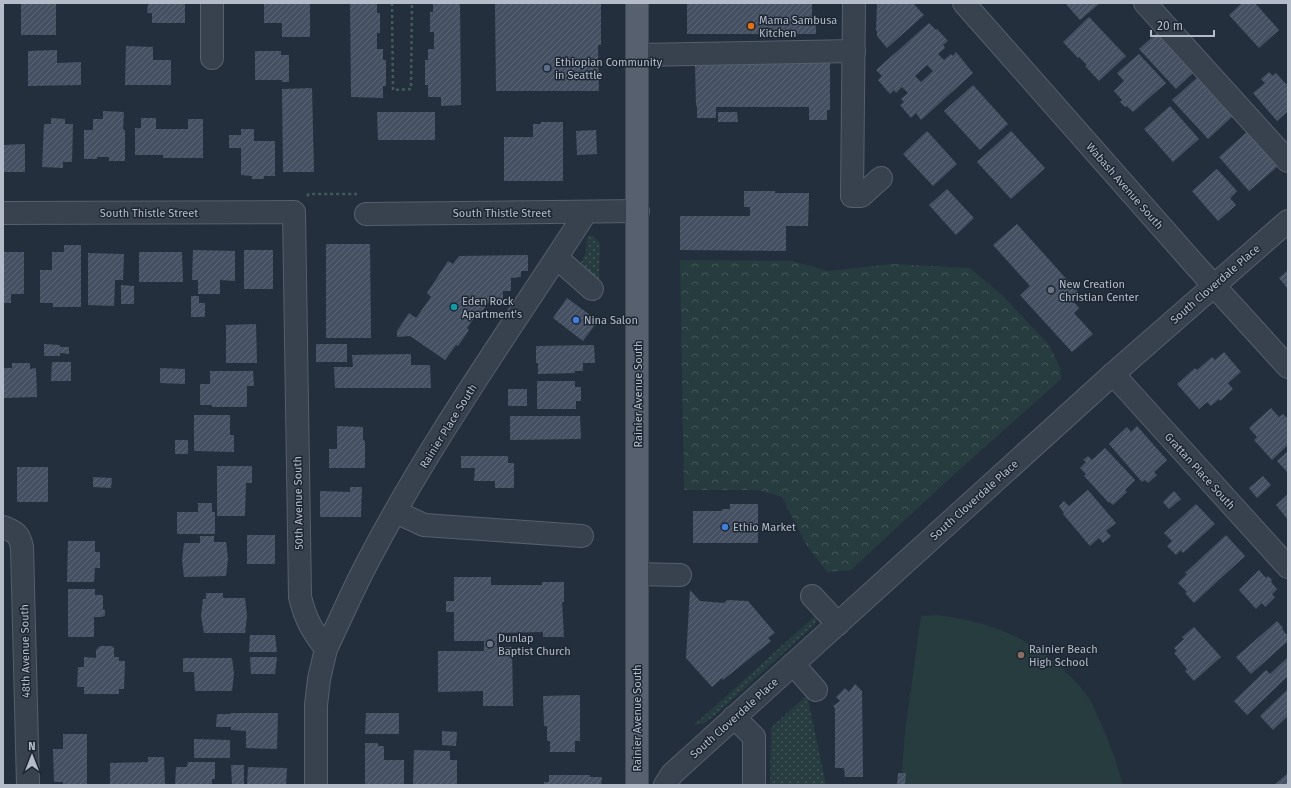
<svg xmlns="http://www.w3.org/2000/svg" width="1291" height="788" font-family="'Fira Sans',sans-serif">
<defs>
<pattern id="grass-dots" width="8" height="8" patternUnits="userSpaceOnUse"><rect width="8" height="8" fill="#263c3f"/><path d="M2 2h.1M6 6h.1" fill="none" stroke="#435659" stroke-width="1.8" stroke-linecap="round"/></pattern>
<pattern id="forest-crowns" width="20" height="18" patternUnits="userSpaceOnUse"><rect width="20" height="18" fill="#263c3f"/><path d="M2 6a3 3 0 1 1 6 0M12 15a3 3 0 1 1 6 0" fill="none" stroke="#435659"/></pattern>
<pattern id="building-hatch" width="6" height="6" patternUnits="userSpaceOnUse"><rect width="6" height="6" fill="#455162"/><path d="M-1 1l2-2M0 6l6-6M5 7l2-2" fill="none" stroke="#5d6877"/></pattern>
</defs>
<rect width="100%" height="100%" fill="#242f3e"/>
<g fill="url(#grass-dots)">
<path d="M587 236H593L600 243 599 280 581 263 583 257 586 254Z"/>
<path d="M815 616 817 619 815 624 715 715 704 723 694 725Z"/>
<path d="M807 695 826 785H770L771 728Z"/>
</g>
<path fill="url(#forest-crowns)" d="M680 260 792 261 828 271 892 264 970 268 1002 295 1050 346 1060 368 1061 379 948 480 851 570 827 572 806 544 782 497 758 490H684Z"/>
<path fill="#263c3f" d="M937 615C988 621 1031 637 1068 674 1076 682 1084 690 1090 700 1094 705 1096 713 1099 719 1109 741 1117 762 1123 785H901L905 732 921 616Z"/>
<g fill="url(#building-hatch)" fill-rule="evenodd">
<rect x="21" y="3" width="35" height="32"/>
<path d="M148 3H185V23H152V13H147Z"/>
<path d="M264 3H310V37H282V23H264Z"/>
<path d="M350 3H377V13H380V33H377V49H383V60H386V86H383V98L351 97Z"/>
<path d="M433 3H460L461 105 441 106V97H428V85H425V60H428V49H434V32H430V12H433Z"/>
<path d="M495 3H601V45H598L599 91H496Z"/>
<path d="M687 3H812V17H816V34H687Z"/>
<path d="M877 3H913L924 15 887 48 877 36V31H876Z"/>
<path d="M1065 3H1100L1080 20Z"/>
<path d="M1242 3H1255L1279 30 1259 48 1229 15Z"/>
<path d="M1089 17 1126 56 1099 81 1085 66 1087 65 1079 57 1078 58 1063 42Z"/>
<path d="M929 23 936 30 937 29 948 41 943 45 945 48 938 54 944 60 951 54 953 56 956 52 973 73 921 120 916 113 911 118 900 105 904 102 901 99 908 93 902 87 896 93 894 90 890 94 878 80 882 76 876 70ZM927 65 933 71 921 82 915 76Z"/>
<path d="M1158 32 1194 72 1176 89 1139 49Z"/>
<path d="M126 46 153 47V60H171V85H125Z"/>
<path d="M57 50V63L81 62V85L28 86V51Z"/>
<path d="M255 51H281V55H289V82H282V80H255Z"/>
<path d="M1139 54 1166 83 1133 112 1127 106 1125 107 1120 102 1122 100 1114 91 1124 81 1117 73Z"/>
<path d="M830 62V110H827V120H809V107H716V118H697V106H696L695 63Z"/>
<path d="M1269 72 1273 76 1276 73 1286 84 1288 83V111L1277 121 1253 93 1265 83 1261 79Z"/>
<path d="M1199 76 1234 115 1208 139 1172 100Z"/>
<path d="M973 85 1008 124 980 150 944 111Z"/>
<path d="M312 88 314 172H283L282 89Z"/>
<path d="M1170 106 1199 139 1173 162 1144 129Z"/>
<path d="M103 111 124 112 123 130H125V161H109V157H97V159H84V130H93V119H103Z"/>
<path d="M377 112H435V140H378Z"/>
<path d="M718 112H737L738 122H718Z"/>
<path d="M51 118 65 119V124H73L72 162H63V168L42 167 44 124H51Z"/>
<path d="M141 118H156V129H188V119H203V158H163V155H135V128H141Z"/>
<path d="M541 122H563V181H504V137H533V124H541Z"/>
<path d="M241 129H254V141H275V176H264V179H252V176L241 175V148H229V135H241Z"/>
<path d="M596 130 597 154 577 155 576 131Z"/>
<path d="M927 131 957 164 933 186 903 154Z"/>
<path d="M1011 131 1045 168 1011 199 977 162Z"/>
<path d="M1248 131 1278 166 1249 191 1219 157Z"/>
<path d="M25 144V172H3V145Z"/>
<path d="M1217 169 1237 191 1230 198 1236 205 1218 221 1192 191Z"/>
<path d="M947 189 974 218 956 235 929 205Z"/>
<path d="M744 191H775V193H809L808 226H786V251L680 250V216H750V207H744Z"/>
<path d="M1017 224 1079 293 1072 300 1079 308 1074 313 1093 334 1072 352 1020 295 1030 286 993 245Z"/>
<path d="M326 244H370L371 338H326Z"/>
<path d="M64 245H81V307H53V303H40V270H52V252H64Z"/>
<path d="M193 250 235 251V281L220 280V294H198V280H192Z"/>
<rect x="244" y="250" width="29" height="39"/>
<path d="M3 252H24V294H11V303H3Z"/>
<path d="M139 252H182L183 282H139Z"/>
<path d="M88 253 124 254 123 280H115L114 306 88 305Z"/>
<path d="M528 255V271H521V277L511 278V291H503V301L489 302 476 319 474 318 467 328 469 330 458 346 456 345 445 360 410 336 397 337V331L409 313 416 318 431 297 427 293 448 261 453 264 459 256Z"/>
<path d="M1288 270V289L1279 278Z"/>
<path d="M121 285 134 286V304H121Z"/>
<path d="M191 296H199V303H205V317H191Z"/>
<path d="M567 298 598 321 583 341 553 318Z"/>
<path d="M256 324 257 363H226V325Z"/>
<path d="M44 344 60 345V347H69V354L60 353V356H44Z"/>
<rect x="316" y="344" width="31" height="18"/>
<path d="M594 345 595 363H583V371H575V373L538 374V363H536V346Z"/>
<path d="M1224 352 1241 372 1228 383 1233 389 1220 401 1219 399 1211 406 1207 402 1199 409 1177 384 1195 368 1197 370 1212 357 1215 360Z"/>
<path d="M411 354V365H430L431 388H335L334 367H353L352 355Z"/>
<path d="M52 362H71V381H51Z"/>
<path d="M12 363H30V369L36 368 37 397 3 398V368H12Z"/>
<path d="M160 368 185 369V384L160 383Z"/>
<path d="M210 371H253L254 386H247V407H212V405H200V384H210Z"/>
<path d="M537 381H575V387H581V401H576V409H537Z"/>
<rect x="508" y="389" width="19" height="17"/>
<path d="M1271 408 1279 417 1283 414 1288 419V445L1272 460 1254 440 1257 437 1249 428Z"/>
<path d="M194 415H230V435H234V452L194 451Z"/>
<path d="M510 416H580L581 439 510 440Z"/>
<path d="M337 426 363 427V440L365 441V468H329V449H337Z"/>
<path d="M1137 426 1167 460 1154 472 1157 475 1148 483 1145 480 1142 482 1109 444 1127 427 1131 432Z"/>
<rect x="175" y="440" width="13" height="14"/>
<path d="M1105 448 1135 480 1125 490 1127 492 1113 505 1110 502 1109 503 1084 476 1086 474 1080 468 1086 462 1083 460 1088 456 1092 460Z"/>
<path d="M1288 451V473L1277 461Z"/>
<path d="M461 456H508V463H514V488H495V481H474L475 468H461Z"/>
<path d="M217 466H252V483H246L245 516H217Z"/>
<rect x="17" y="467" width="31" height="35"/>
<path d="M1263 476 1271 485 1257 498 1249 488Z"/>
<path d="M93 477 112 478 111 488 93 487Z"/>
<path d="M350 487H362L361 517H320V491L350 492Z"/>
<path d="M1088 490 1116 523 1106 531 1111 536 1103 543 1099 538 1090 546 1063 514 1064 513 1059 506 1064 501 1069 506Z"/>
<path d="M1174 491 1181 499 1169 509 1163 502Z"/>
<path d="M1288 494V520L1276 505Z"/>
<path d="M198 503H212V512H215V534H177V512H198Z"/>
<path d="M730 504H758V543H693V511H722V509H730Z"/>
<path d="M1196 504 1215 524 1183 553 1181 550 1176 555 1167 546 1172 541 1164 533Z"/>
<rect x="247" y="535" width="28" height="29"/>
<path d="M1226 535 1245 556 1194 603 1185 593 1187 592 1178 583 1187 574 1185 573Z"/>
<path d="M200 536H214V542H226L228 559 226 576 184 577 182 560 184 543H200Z"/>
<path d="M68 541H95V552H100V568H95L94 582H67Z"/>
<path d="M1259 570 1266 578 1268 576 1272 580 1271 582 1277 589 1272 594 1275 597 1265 607 1262 603 1256 609 1239 590Z"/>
<path d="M454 577H491V585H542V582H564V602H562L564 637H543V632L497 633V647H512L513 706H483V691L438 692V651H484V641H454V612H446V601H454Z"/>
<path d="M68 589H95V595H101L103 596V610H105V615L102 617H94V637H68Z"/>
<path d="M690 590 700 601 724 603 727 600 748 601 775 633 768 638 771 641 723 680 722 678 712 687 686 658Z"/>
<path d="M206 593H223V598H245L247 616 245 633H204L201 616 203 599H206Z"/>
<path d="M1277 621 1283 628 1282 629 1288 636V641L1251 674 1236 657Z"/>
<path d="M1194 627 1221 657 1194 681 1185 671 1187 669 1174 653 1177 651 1174 648 1184 639 1182 637Z"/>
<path d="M250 635H275L277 652H249Z"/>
<path d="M100 646H112L114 648V657H119V661H125L124 689H119V694H84V687H77L78 667H84V657L96 658V650Z"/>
<path d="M250 657H277L275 674H251Z"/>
<path d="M1288 657V676L1247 715 1234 701 1266 670 1270 674Z"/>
<path d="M183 658H232L234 674 232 691H195L194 672H183Z"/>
<path d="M855 684 862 691 863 777H845L844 768H835V708L833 706 840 701 836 697 845 688 849 692Z"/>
<path d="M1288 689V716L1273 730 1260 716Z"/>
<path d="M580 695V741H575V752H550V741H547V726H544L543 696Z"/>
<path d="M230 713H278L277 749 246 748V731L231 730V727H216L217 714H230Z"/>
<path d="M366 713H399V734H365Z"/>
<path d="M442 731 457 732 456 746 442 745Z"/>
<path d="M63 734H87V785H63V782H54L53 749H63Z"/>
<path d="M194 739 230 740V758H194Z"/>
<path d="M365 743H378V746H384V760H404V785H365Z"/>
<path d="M414 750 450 751V760H457V785H413Z"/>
<path d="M148 757H164L165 785H110V763L148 762Z"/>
<path d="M188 762H215V779H212V785H175L176 767H187Z"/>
<path d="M231 765H244V785H232Z"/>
<path d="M248 767 287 768 286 785H247Z"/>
<path d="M898 773H906L905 785H897Z"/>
<path d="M1288 773V785H1274Z"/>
<path d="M549 775H590V777H602L601 785H544V782H549Z"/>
</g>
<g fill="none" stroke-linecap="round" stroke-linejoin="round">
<defs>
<g id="minor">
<path d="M854 3 852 196H861L881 178"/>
<path d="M964 3 1196 266 1288 367"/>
<path d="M1145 3 1288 161"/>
<path d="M637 55 854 51"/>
<path d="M212 58V3"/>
<path d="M3 213 294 212 300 597C306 621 312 630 326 649L319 679 316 705V785"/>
<path d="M366 214 638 211"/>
<path d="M557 258 592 289"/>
<path d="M1113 374 1288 567"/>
<path d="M396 512 424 525 582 536"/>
<path d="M3 527C15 532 19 533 22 547L28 785"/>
<path d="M637 574 680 575"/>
<path d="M812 596 838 624"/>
<path d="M326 649C339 622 351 594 365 567 429 443 511 329 586 212"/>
<path d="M793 664 816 690"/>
<path d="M734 717 754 737V782"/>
<path d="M665 785 672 774 1113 374 1288 221"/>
</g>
<path id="major" d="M637 785V3"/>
</defs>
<use href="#minor" stroke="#565f6c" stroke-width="24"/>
<use href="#major" stroke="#414a57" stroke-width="24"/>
<g stroke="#44595c" stroke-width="2.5" stroke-dasharray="3 3" stroke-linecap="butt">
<path d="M392 3 393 90 411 89 412 3"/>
<path d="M307 196 309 194H357"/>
</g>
<use href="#minor" stroke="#38414e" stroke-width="22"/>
<use href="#major" stroke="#56606e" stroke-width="22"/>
</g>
<circle fill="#e8710a" stroke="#1d2633" stroke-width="1.5" cx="751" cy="26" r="4"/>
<circle fill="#5c6f8a" stroke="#1d2633" stroke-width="1.5" cx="547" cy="68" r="4"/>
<g fill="#6b7280" stroke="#1d2633" stroke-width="1.5">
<circle cx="1051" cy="290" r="4"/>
<circle cx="490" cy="644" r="4"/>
</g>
<circle fill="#0f9aa8" stroke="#1d2633" stroke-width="1.5" cx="454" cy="307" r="4"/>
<g fill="#3f7fe0" stroke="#1d2633" stroke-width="1.5">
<circle cx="576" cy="320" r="4"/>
<circle cx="725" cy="527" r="4"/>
</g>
<circle fill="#8d6e63" stroke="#1d2633" stroke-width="1.5" cx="1021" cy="655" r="4"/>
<g text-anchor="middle" stroke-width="3" stroke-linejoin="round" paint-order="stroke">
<g font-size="11" fill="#b4bcc9" stroke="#1d2633" text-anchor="start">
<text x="759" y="24">Mama Sambusa<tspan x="759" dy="13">Kitchen</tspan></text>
<text x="555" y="66">Ethiopian Community<tspan x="555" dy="13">in Seattle</tspan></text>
<text x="1059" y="288">New Creation<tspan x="1059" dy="13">Christian Center</tspan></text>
<text x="462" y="305">Eden Rock<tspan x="462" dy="13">Apartment's</tspan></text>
<text x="584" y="324">Nina Salon</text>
<text x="733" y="531">Ethio Market</text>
<text x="498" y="642">Dunlap<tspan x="498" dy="13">Baptist Church</tspan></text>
<text x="1029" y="653">Rainier Beach<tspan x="1029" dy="13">High School</tspan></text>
</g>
<g font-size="11" fill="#b4bcc9" stroke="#1d2633">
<text transform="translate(1125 186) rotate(49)" y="4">Wabash Avenue South</text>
<text x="149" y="217">South Thistle Street</text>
<text x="502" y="217">South Thistle Street</text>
<text transform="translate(1215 284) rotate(-41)" y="4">South Cloverdale Place</text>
<text transform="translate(638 394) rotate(-90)" y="4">Rainier Avenue South</text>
<text transform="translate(448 426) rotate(-58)" y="4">Rainier Place South</text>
<text transform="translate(1200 471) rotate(48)" y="4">Grattan Place South</text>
<text transform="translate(974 500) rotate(-42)" y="4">South Cloverdale Place</text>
<text transform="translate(298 503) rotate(-91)" y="4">50th Avenue South</text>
<text transform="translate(25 651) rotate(-91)" y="4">48th Avenue South</text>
<text transform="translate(637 718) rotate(-90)" y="4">Rainier Avenue South</text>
<text transform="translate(734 718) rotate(-42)" y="4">South Cloverdale Place</text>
</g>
</g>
<rect width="1291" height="788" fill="none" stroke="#b4bcc9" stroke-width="8"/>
<g transform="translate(32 756)" stroke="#1d2633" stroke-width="3" paint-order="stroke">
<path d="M0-3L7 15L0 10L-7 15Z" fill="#b4bcc9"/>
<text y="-6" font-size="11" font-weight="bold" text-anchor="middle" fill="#b4bcc9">N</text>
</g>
<path d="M1151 30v6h63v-6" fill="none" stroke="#b4bcc9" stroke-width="2"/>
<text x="1157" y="30" font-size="12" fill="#b4bcc9" stroke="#1d2633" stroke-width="3" paint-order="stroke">20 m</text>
</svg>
